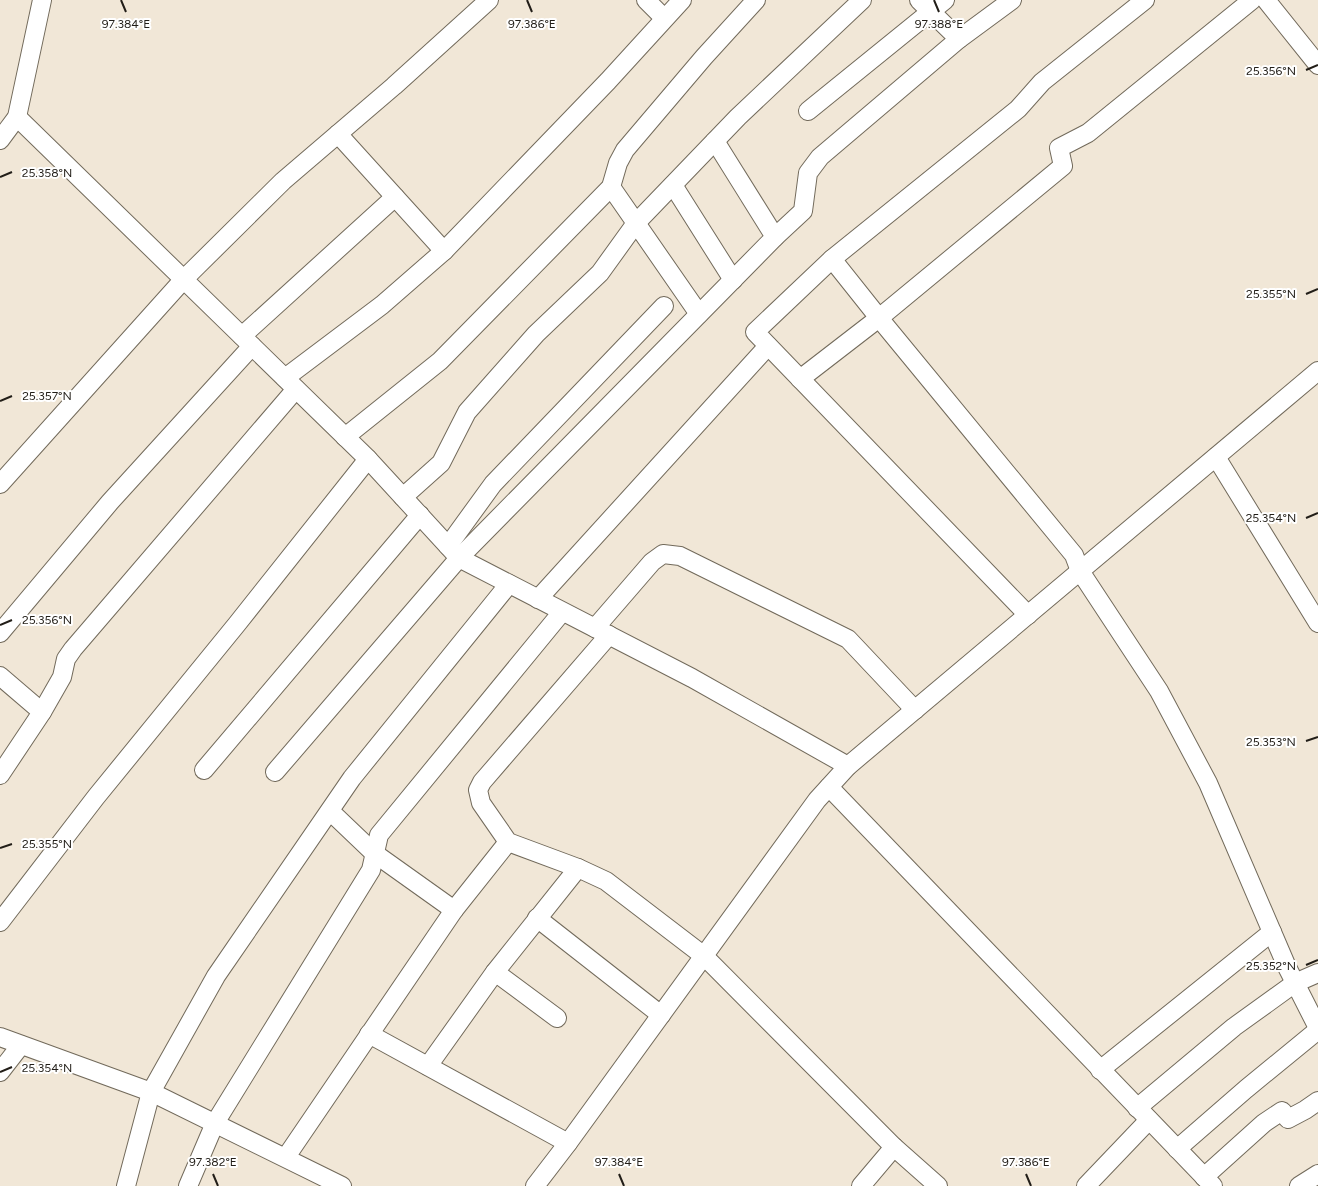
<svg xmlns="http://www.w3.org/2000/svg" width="1318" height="1186" font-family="Figtree,sans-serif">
<rect width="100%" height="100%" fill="#f1e7d7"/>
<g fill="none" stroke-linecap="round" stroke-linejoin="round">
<defs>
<g id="minor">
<path d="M646 0 664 18"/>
<path d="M919 0 959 39"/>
<path d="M1266 0 1318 65"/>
<path d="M808 111 945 0"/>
<path d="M17 117 368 459 459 558 692 678 848 766"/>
<path d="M338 134 444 251"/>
<path d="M0 140 17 117 42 0"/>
<path d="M715 141 775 237"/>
<path d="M673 185 733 280"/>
<path d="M611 187 699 314"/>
<path d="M832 259 879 318 1074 555 1080 571 1159 691 1208 783 1287 967 1318 1028"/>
<path d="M242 336 395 197"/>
<path d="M285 378 382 305 444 251 608 81 682 0"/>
<path d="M800 379 879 318 1063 166 1059 148 1088 133 1252 0"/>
<path d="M345 437 440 361 611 187 618 163 625 150 704 57 756 0"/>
<path d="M1216 457 1318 623"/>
<path d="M0 484 184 279 283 181 394 86 489 0"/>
<path d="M403 497 441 463 467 412 536 334 600 273 636 223 738 117 862 0"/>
<path d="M448 546 493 484 664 306"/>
<path d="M538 599 768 346"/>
<path d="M1028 615 755 332 832 259 1018 109 1042 82 1145 0"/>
<path d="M595 628 652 562 663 554 680 556 848 639 915 710"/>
<path d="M0 633 110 502 252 346"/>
<path d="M609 635 482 782 478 790 481 803 508 842 578 868 606 881 704 956 894 1147 938 1186"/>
<path d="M0 676 42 712"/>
<path d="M204 770 420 515"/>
<path d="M275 772 459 558 775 237 803 211 808 173 820 157 959 39 1012 0"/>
<path d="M0 775 42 712 62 677 66 659 73 649 296 389"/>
<path d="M829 787 1213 1186"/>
<path d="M330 811 374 853 454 910"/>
<path d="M537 918 661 1015"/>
<path d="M0 922 96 797 237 624 368 459"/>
<path d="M495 972 557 1018"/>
<path d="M369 1034 568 1143"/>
<path d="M0 1037 151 1092 342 1186"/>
<path d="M428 1066 495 972 578 868"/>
<path d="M1100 1070 1272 932"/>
<path d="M0 1072 21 1045"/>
<path d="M1137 1108 1234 1027 1295 983 1318 973"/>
<path d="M1177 1149 1246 1089 1318 1030"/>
<path d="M286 1157 454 910 508 842"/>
<path d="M1204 1177 1264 1123 1282 1111 1288 1119 1305 1110 1318 1101"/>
<path d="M126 1186 151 1092 216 976 352 778 509 584"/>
<path d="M188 1186 215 1123 371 870 379 835 562 612"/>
<path d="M535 1186 568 1143 817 800 848 766 1318 371"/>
<path d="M861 1186 894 1147"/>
<path d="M1086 1186 1149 1120"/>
<path d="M1299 1186 1318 1174"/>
</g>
</defs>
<use href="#minor" stroke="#726a5b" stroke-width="20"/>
<use href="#minor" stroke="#fff" stroke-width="18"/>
</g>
<path fill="none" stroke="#221e18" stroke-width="2" d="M121 0 126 12M527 0 532 12M934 0 939 12M1306 70 1318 65M0 177 12 172M1306 294 1318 289M0 401 12 396M1306 518 1318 513M0 625 12 620M1306 741 1318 737M0 848 12 844M1306 965 1318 960M0 1072 12 1067M213 1174 218 1186M619 1174 624 1186M1026 1174 1031 1186"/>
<g font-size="12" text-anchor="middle" fill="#221e18" stroke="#fff" stroke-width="4" stroke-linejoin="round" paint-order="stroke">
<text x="126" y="28">97.384°E</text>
<text x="532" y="28">97.386°E</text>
<text x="939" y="28">97.388°E</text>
<text x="1271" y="75">25.356°N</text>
<text x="47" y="177">25.358°N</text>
<text x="1271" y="298">25.355°N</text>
<text x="47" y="400">25.357°N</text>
<text x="1271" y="522">25.354°N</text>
<text x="47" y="624">25.356°N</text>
<text x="1271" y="746">25.353°N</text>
<text x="47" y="848">25.355°N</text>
<text x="1271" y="970">25.352°N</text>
<text x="47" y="1072">25.354°N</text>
<text x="213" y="1166">97.382°E</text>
<text x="619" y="1166">97.384°E</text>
<text x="1026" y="1166">97.386°E</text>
</g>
</svg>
